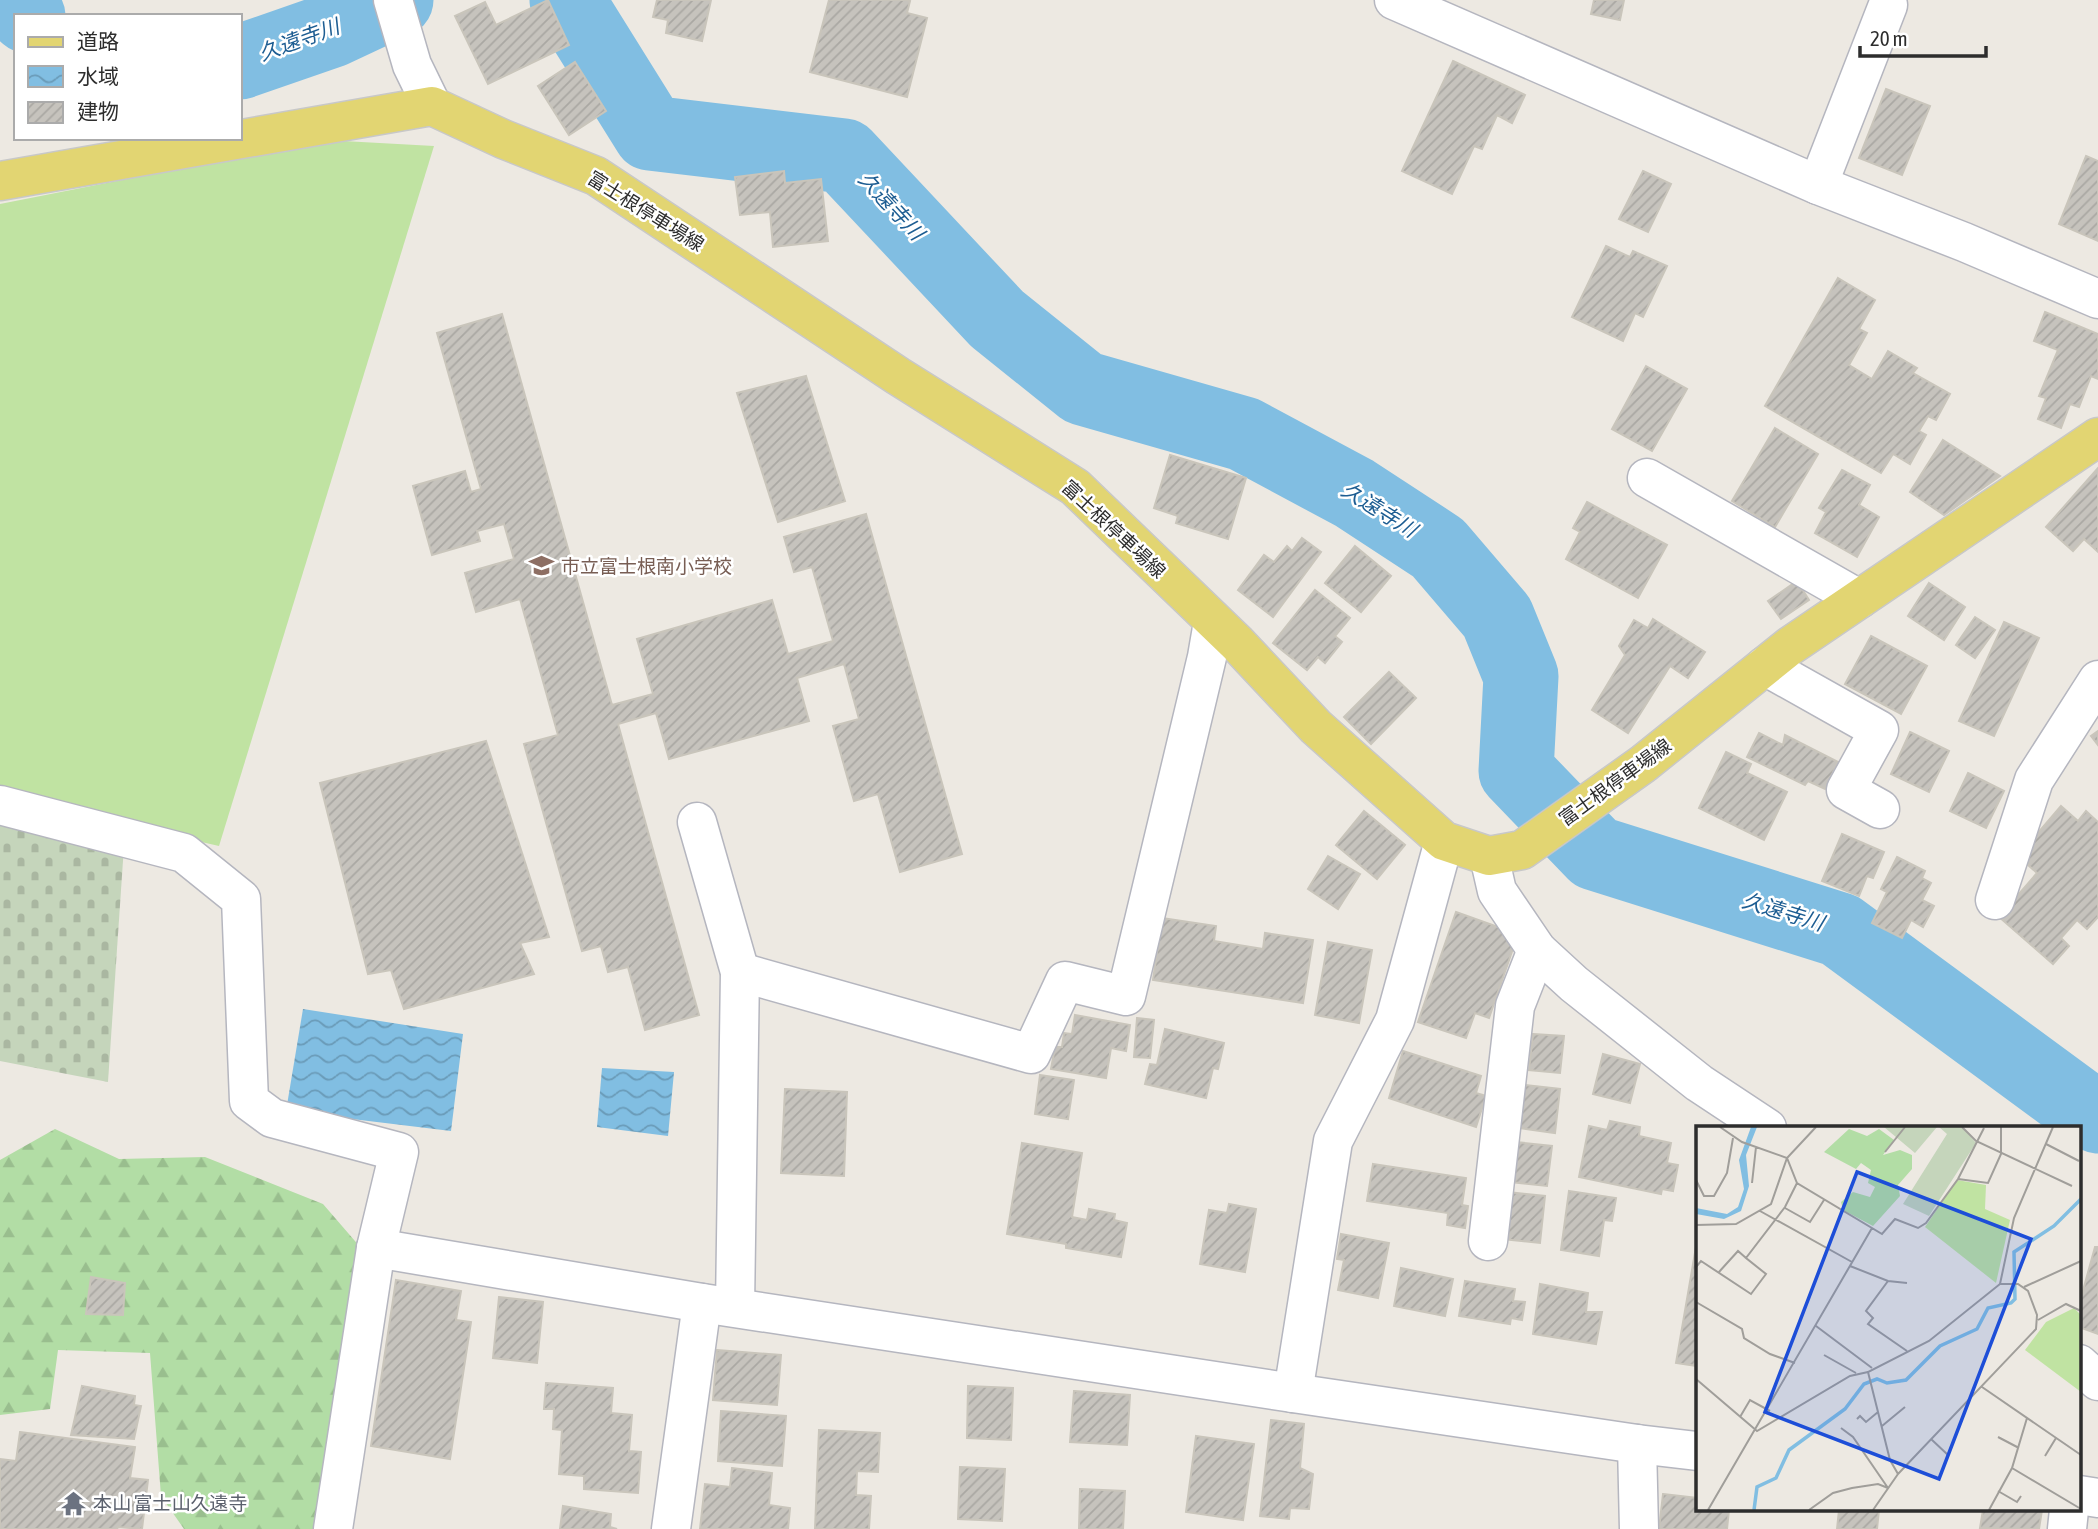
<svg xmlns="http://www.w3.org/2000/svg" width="2098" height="1529" font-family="'Asap Condensed','Noto Sans JP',sans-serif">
<defs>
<pattern id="forest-firs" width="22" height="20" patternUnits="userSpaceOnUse" patternTransform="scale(1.75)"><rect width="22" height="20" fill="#b2dda5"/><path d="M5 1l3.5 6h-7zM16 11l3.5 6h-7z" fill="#99be8e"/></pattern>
<pattern id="cemetery-stones" width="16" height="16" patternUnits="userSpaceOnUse" patternTransform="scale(1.75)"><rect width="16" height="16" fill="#c5d5bb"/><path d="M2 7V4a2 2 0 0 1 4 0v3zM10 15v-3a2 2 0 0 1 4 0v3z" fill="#aab7a1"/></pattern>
<pattern id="water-waves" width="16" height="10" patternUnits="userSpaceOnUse" patternTransform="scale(1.75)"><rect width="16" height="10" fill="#81bee2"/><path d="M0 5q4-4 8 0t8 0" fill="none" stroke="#6a9bb8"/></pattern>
<pattern id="building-hatch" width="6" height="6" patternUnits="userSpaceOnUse" patternTransform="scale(1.75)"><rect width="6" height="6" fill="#c6c3bd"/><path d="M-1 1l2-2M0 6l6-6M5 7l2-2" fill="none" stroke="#aaa8a3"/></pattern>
</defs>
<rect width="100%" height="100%" fill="#ede9e2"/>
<path fill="url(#forest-firs)" d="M55 1129 119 1159 205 1157 323 1204 361 1248 316 1529H184L161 1496 150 1353 58 1350 50 1409 0 1415V1160Z"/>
<path fill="url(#cemetery-stones)" d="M0 817 124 846 108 1082 0 1061Z"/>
<path fill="#c0e3a2" d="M325 140 434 146 219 846 0 796V204Z"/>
<g fill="url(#water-waves)">
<path d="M303 1009 463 1034 451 1131 286 1111Z"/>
<path d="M602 1068 674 1072 668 1136 597 1127Z"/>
</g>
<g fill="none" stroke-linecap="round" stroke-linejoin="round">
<g stroke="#81bee2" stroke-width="75">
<path d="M10 0 28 16"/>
<path d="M567 0 650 133 844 156 997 319 1083 388 1244 434 1354 493 1438 548 1497 617 1521 676 1516 771 1595 853 1840 930 2082 1108 2098 1116"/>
<path d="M240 62 332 30 396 0"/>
</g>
</g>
<g fill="url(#building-hatch)" stroke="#c9c5bb" stroke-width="2">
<path d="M548 0 569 45 488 84 455 16 485 2 496 25Z"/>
<path d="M657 0H711L702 41 666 33 668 20 653 17Z"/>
<path d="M829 0H906L910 1 907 13 927 18 907 97 810 72Z"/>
<path d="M1594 0H1624L1620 20 1591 14Z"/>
<path d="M1453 61 1525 95 1512 123 1497 115 1482 149 1474 146 1452 194 1402 171Z"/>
<path d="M575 62 606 111 569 135 538 86Z"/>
<path d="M1886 89 1930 106 1902 175 1859 158Z"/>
<path d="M2086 156 2098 161V241L2059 224Z"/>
<path d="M784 171 785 183 821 179 828 241 773 247 770 212 740 215 735 177Z"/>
<path d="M1643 171 1671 184 1648 232 1619 219Z"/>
<path d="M1606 246 1630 257 1633 251 1667 266 1643 317 1635 313 1623 341 1572 317Z"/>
<path d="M1838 278 1875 300 1859 329 1867 333 1849 365 1872 379 1888 351 1917 368 1913 373 1950 394 1936 420 1928 416 1919 431 1926 435 1910 464 1893 454 1881 473 1765 406Z"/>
<path d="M2045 312 2098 334V379L2091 376 2079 407 2070 404 2061 428 2038 419 2046 398 2039 396 2058 350 2034 341Z"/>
<path d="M502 314 612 705 653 694 637 639 772 600 788 654 833 641 812 567 794 572 784 537 866 514 962 854 900 872 878 794 854 801 833 726 859 719 844 664 797 678 809 721 669 759 656 713 618 724 699 1015 645 1030 628 967 608 972 601 946 582 951 524 744 558 735 520 599 476 612 465 573 514 559 504 524 477 531 480 541 432 555 413 486 465 471 471 492 481 489 437 333Z"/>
<path d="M1646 366 1687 389 1652 451 1612 429Z"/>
<path d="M806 376 845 501 778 522 737 393Z"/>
<path d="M1775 428 1818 454 1775 527 1732 501Z"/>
<path d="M1943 440 2000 476 1944 515 1910 492Z"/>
<path d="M1170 455 1246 478 1228 539 1176 523 1178 516 1154 508Z"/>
<path d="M2098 468V552L2084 539 2073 551 2046 527Z"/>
<path d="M1842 470 1870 485 1859 505 1879 517 1857 557 1815 533 1826 512 1819 508Z"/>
<path d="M1587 502 1667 545 1638 598 1566 559 1580 532 1573 528Z"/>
<path d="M1302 538 1321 552 1273 617 1238 590 1264 555 1274 562 1287 546 1292 551Z"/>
<path d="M1355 546 1391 576 1361 612 1325 583Z"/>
<path d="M1797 581 1809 600 1781 619 1768 601Z"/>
<path d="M1929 583 1965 607 1944 640 1908 616Z"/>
<path d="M1315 590 1350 618 1335 636 1342 642 1325 663 1318 657 1307 670 1273 643Z"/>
<path d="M1975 617 1995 630 1975 658 1956 645Z"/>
<path d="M1653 619 1705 652 1688 678 1670 666 1628 733 1592 710 1625 655 1619 646 1634 620 1648 628Z"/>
<path d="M2004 622 2039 638 1994 736 1959 721Z"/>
<path d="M1871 636 1927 666 1901 714 1845 684Z"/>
<path d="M1389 672 1416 698 1371 744 1344 717Z"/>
<path d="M2098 731V745L2091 736Z"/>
<path d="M1910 732 1949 751 1929 792 1891 774Z"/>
<path d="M1759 733 1783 745 1785 735 1838 762 1825 789 1808 781 1805 785 1747 757Z"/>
<path d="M486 741 549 937 520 943 534 974 404 1009 391 970 368 974 320 783Z"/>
<path d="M1726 752 1751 764 1747 773 1787 792 1764 840 1699 808Z"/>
<path d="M1968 773 2004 791 1986 828 1950 811Z"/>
<path d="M2061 806 2078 821 2086 811 2098 822V917L2087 929 2077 920 2061 938 2069 946 2053 964 1999 917 2037 873 2018 856Z"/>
<path d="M1364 811 1405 845 1377 879 1336 845Z"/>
<path d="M1842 834 1884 852 1873 878 1867 876 1859 896 1822 881Z"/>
<path d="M1328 856 1360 874 1338 909 1308 889Z"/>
<path d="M1897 857 1925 871 1922 878 1931 883 1922 900 1934 906 1923 927 1911 920 1902 938 1872 923 1887 892 1881 889Z"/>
<path d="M1456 912 1518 934 1489 1018 1475 1013 1466 1038 1418 1022Z"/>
<path d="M1162 918 1216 926 1214 941 1263 949 1265 933 1313 940 1303 1003 1153 980Z"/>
<path d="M1328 942 1372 950 1359 1023 1315 1015Z"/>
<path d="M1075 1015 1130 1025 1126 1051 1111 1048 1106 1078 1051 1069 1055 1047H1062L1064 1033 1072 1034Z"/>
<path d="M1137 1018 1154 1020 1150 1058 1134 1057Z"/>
<path d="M1165 1029 1224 1043 1218 1069 1213 1068 1206 1098 1145 1084 1150 1064 1157 1065Z"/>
<path d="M1533 1034 1564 1036 1560 1073 1529 1070Z"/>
<path d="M1403 1051 1481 1076 1476 1093 1486 1096 1476 1127 1389 1098Z"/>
<path d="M1603 1054 1640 1064 1630 1103 1593 1094Z"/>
<path d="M1040 1075 1074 1080 1068 1119 1035 1114Z"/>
<path d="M1525 1085 1560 1089 1555 1133 1519 1128Z"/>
<path d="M785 1089 847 1092 844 1176 781 1173Z"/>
<path d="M1610 1121 1640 1127 1639 1136 1671 1143 1667 1163 1678 1165 1673 1191 1662 1189 1661 1194 1579 1177 1589 1126 1607 1130Z"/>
<path d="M1516 1142 1552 1146 1547 1186 1511 1182Z"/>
<path d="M1022 1143 1082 1153 1072 1217 1087 1220 1089 1209 1115 1214 1114 1220 1127 1223 1121 1257 1066 1248V1244L1007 1234Z"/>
<path d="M1373 1164 1466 1178 1462 1205 1468 1206 1465 1228 1447 1225 1448 1213 1367 1201Z"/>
<path d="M1569 1191 1616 1198 1612 1221 1604 1220 1599 1256 1561 1250Z"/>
<path d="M1508 1192 1545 1196 1540 1243 1503 1239Z"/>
<path d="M1229 1204 1256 1209 1245 1272 1200 1264 1209 1210 1227 1213Z"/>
<path d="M1341 1234 1389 1243 1378 1298 1338 1290 1344 1260 1337 1259Z"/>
<path d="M1697 1241V1366L1676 1363Z"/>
<path d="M2095 1247H2098V1334L2079 1327V1305Z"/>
<path d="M1401 1268 1453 1279 1445 1316 1394 1306Z"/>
<path d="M91 1277 125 1283 123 1315 86 1314Z"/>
<path d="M396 1280 461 1291 456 1320 471 1322 450 1459 371 1446Z"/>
<path d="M1465 1281 1515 1289 1513 1301 1525 1302 1522 1320 1511 1318 1510 1324 1459 1316Z"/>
<path d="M1540 1284 1588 1293 1586 1312H1602L1596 1344 1533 1334Z"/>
<path d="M499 1297 543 1302 537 1363 493 1358Z"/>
<path d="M717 1350 781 1355 777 1405 713 1400Z"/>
<path d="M546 1383 613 1388 611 1413 632 1415 629 1451 641 1452 638 1493 584 1489V1476L559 1474 562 1430 553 1429 554 1409H544Z"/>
<path d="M82 1386 135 1396 134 1405 141 1406 134 1439 71 1435Z"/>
<path d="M968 1386 1013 1388 1011 1440 967 1438Z"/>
<path d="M1074 1391 1130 1395 1127 1445 1070 1442Z"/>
<path d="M721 1411 786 1416 782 1466 718 1461Z"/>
<path d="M1271 1420 1304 1424 1300 1468 1313 1474 1309 1509 1290 1508 1289 1519 1260 1516Z"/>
<path d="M819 1430 880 1433 878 1472 857 1471 856 1495 871 1496 869 1529H815Z"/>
<path d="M20 1432 135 1447 130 1478 148 1480 142 1529 118 1527 117 1529H0V1459L16 1461Z"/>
<path d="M1196 1436 1254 1444 1243 1520 1186 1512Z"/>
<path d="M960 1467 1005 1469 1002 1521 958 1519Z"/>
<path d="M732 1468 772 1473 769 1505 790 1508 788 1529H700L705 1484 730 1487Z"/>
<path d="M1080 1489 1125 1491 1123 1529H1079Z"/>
<path d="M1663 1494 1697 1498V1510H1729L1727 1529H1659Z"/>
<path d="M563 1506 611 1514 610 1527 617 1529H560Z"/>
<path d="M1839 1510H1879L1877 1529H1837Z"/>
<path d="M1983 1510H2042L2039 1529 1980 1528Z"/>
</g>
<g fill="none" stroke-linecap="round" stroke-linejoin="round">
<defs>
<g id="minor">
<path d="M393 0 412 65 432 106"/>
<path d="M1394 0 1818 185 1964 242 2098 299"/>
<path d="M1818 185 1888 5"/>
<path d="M1647 478 1859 599"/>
<path d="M1765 666 1879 730 1846 790 1880 809"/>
<path d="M0 805 184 853 241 899 249 1101 272 1118 399 1152 376 1248 333 1529"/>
<path d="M697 822 740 972 735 1307"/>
<path d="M1489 856 1497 891 1537 950 1574 984 1699 1083 1767 1128"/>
<path d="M1995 900 2034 780 2098 680"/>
<path d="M740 972 1031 1054 1065 981 1126 996 1207 657 1213 622"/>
<path d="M1488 1241 1515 1006 1537 950"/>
<path d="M376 1248 702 1303 1293 1393 1637 1444 1697 1451"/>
<path d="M2079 1364 2098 1381"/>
<path d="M1293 1393 1333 1141 1395 1020 1444 841"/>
<path d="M1637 1444 1639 1529"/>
<path d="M2079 1495 2098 1498"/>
<path d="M671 1529 702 1303"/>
<path d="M2067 1529 2069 1510"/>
</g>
<path id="major" d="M0 181 432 106 503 139 596 176 898 376 1075 487 1237 643 1316 727 1444 841 1489 856 1522 850 1643 764 1790 646 2098 437"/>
</defs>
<use href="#minor" stroke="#b5b6bf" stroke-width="41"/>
<use href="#major" stroke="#c8c8c8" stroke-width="41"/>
<use href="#minor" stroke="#fff" stroke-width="38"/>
<use href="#major" stroke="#e2d572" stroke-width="38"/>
</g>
<defs>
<symbol id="school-bare" viewBox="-9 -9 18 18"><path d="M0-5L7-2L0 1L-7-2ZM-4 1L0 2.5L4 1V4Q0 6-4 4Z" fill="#8d6e63" stroke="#fff" stroke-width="2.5" paint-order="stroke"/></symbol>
<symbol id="temple-bare" viewBox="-9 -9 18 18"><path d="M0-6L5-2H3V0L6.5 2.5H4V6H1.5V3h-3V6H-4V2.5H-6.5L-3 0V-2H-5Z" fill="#6b7280" stroke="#fff" stroke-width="2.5" paint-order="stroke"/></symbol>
</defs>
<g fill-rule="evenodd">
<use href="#school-bare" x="524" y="548" width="35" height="35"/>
<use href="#temple-bare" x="56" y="1486" width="35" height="35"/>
</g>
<g text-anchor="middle" stroke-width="5" stroke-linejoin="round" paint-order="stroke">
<g font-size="19" fill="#2d2d2d" stroke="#fff">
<text transform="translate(646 211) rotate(32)" y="7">富士根停車場線</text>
<text transform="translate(1114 529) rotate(43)" y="7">富士根停車場線</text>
<text transform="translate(1615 782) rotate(-36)" y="7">富士根停車場線</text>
</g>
<g font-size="19" fill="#785e54" stroke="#fff" text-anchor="start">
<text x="561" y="573">市立富士根南小学校</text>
</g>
<g font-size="19" fill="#5b616d" stroke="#fff" text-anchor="start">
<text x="93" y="1510">本山 富士山久遠寺</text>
</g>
<g font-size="21" font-style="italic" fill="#1d5d92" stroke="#fff">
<text transform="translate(299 40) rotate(-20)" y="7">久遠寺川</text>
<text transform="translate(891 206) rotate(47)" y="7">久遠寺川</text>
<text transform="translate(1379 510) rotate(32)" y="7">久遠寺川</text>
<text transform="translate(1783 912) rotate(17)" y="7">久遠寺川</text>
</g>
</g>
<g transform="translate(1696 1126)">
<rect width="385" height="385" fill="#ede9e2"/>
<path d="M153 3 171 10 183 3 198 14 187 29 204 24 216 29V43L202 59 204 70 177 100 147 84 145 76 157 66 174 71 179 61 172 57 175 44 165 37 160 43 128 26Z" fill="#b2dda5"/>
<path d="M188 1H241L219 27ZM243 1H266L280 17 233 90 207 78 251 8Z" fill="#c5d5bb"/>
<path d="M261 54 290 59 289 83 314 94 300 157 229 101ZM378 182 385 189V266L329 224 350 196Z" fill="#c0e3a2"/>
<path d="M55 1H61L50 29 53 60 45 85 28 93 0 88V82L31 88 42 81 48 63 43 34Z" fill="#81bee2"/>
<path fill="none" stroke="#81bee2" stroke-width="3.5" d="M58 384 61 361 80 352 93 324 149 283 168 258 181 253 191 257 210 254 244 220 281 203 292 182 315 177 319 173 318 126 358 100 385 73"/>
<path fill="none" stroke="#a09e9a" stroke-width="2" d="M24 1 46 16 91 32 101 57 186 108 199 93 222 102 230 97 262 53 288 2M266 1 280 15 376 60M350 18 383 35M189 26 209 1M262 53 292 57 305 28V1M0 54 8 70H18L31 47 37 12M56 57 60 21M89 82 114 96 128 74M64 85 156 136M0 99 40 98 75 78 91 32 120 1M154 140 192 155 211 157M0 141 5 135 55 168 70 148 50 132 89 81 101 57M23 146 42 125 50 132M192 155 170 185 177 192 172 198 211 225M328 161 385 135M0 176 46 203 48 212 74 228 99 237M342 194 370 178 385 185M120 200 176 242M128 229 160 247M0 253 61 305 154 250 172 246M286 261 385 329M44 291 54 274 74 285M161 293 164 290 170 296 182 286M186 300 209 281M145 302 157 311 192 362M302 311 323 322M235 313 252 329M349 330 360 312M316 342 385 383M202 348 340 203 341 189 332 165 322 158H304M302 365 321 376 325 370M12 384 176 102M113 384 137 367 156 362 182 358 192 362M177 384 202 348 194 334 172 246 233 215 304 158 318 92 357 1M293 384 316 342 331 292"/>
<path fill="#1d4ed8" fill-opacity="0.15" stroke="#1d4ed8" stroke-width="3.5" d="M161 46 335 113 243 353 69 286Z"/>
<rect width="385" height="385" fill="none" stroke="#2d2d2d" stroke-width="3.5"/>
</g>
<rect x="14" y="14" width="228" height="126" fill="#ffffff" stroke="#ababab" stroke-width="2"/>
<rect x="28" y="37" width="35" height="10" fill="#e2d572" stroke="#ababab" stroke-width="2"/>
<text x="77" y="49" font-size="21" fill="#2d2d2d">道路</text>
<rect x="28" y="66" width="35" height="21" fill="url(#water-waves)" stroke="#ababab" stroke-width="2"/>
<text x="77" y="84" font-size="21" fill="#2d2d2d">水域</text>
<rect x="28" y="102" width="35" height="21" fill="url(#building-hatch)" stroke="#ababab" stroke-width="2"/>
<text x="77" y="119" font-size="21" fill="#2d2d2d">建物</text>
<path d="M1860 46v10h126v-10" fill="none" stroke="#2d2d2d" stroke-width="3.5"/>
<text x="1870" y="46" font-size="21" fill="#2d2d2d" stroke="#ffffff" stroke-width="5" paint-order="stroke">20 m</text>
</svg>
